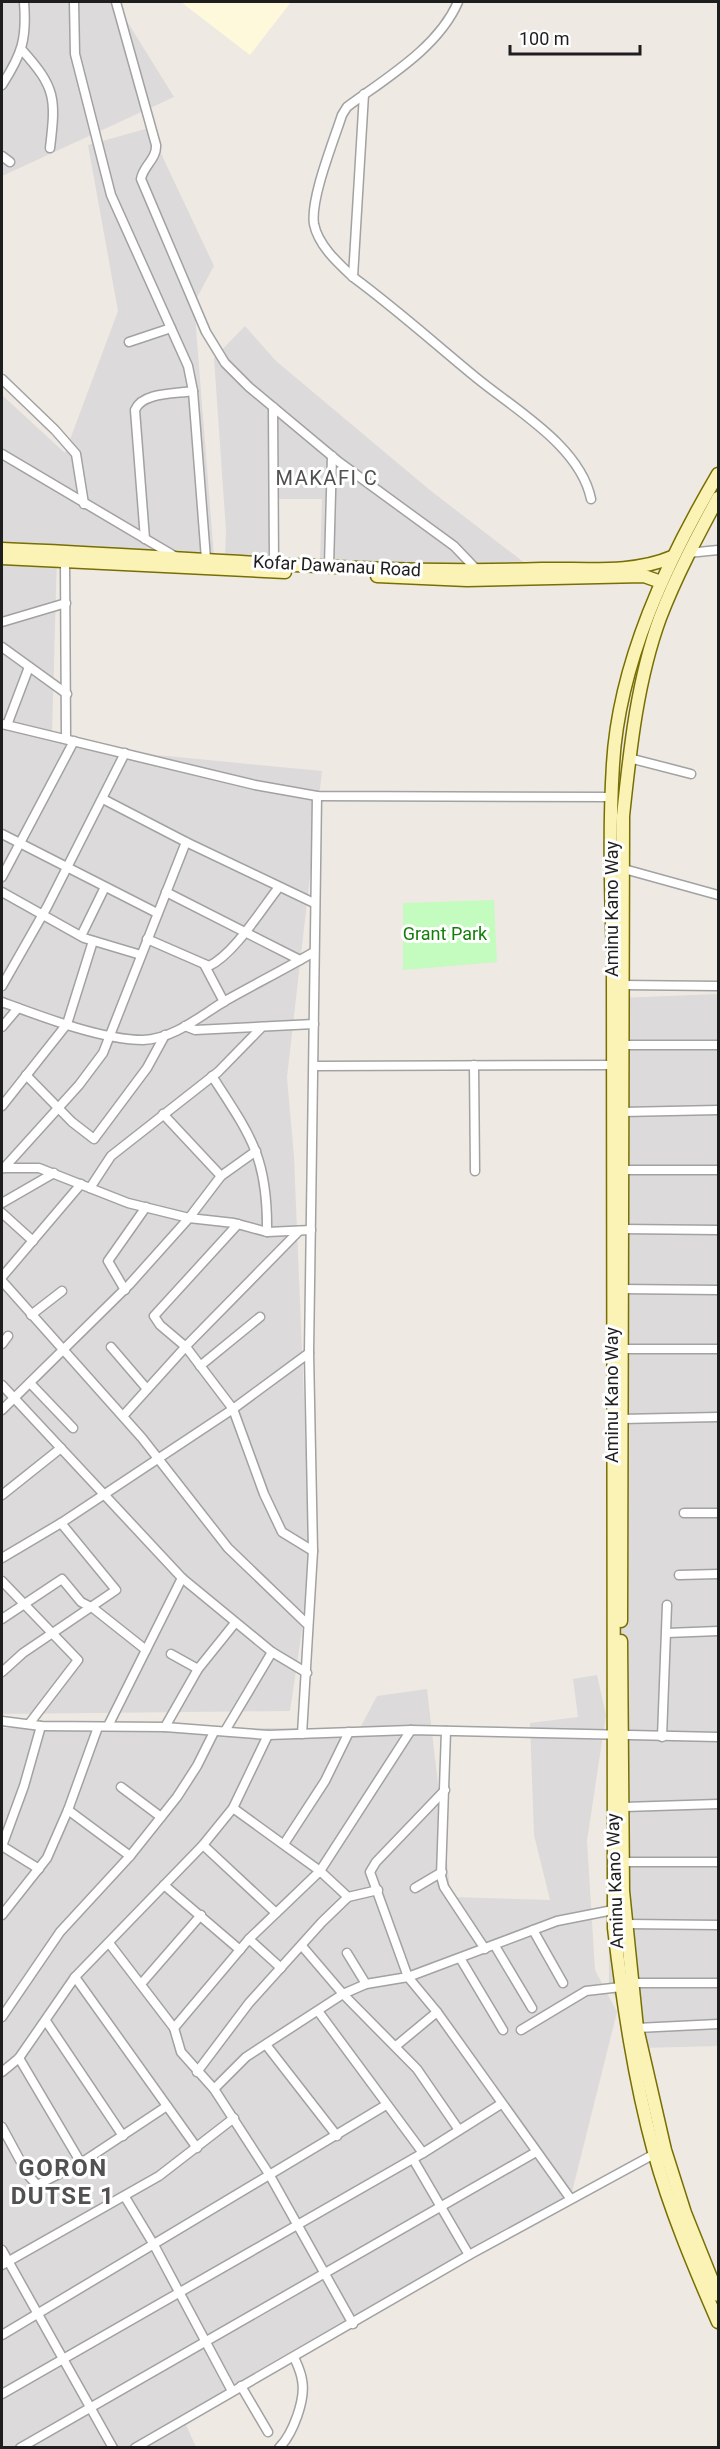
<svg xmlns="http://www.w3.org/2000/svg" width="720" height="2449" font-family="Roboto,sans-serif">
<rect width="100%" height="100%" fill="#efe9e3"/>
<g fill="#dcdadb">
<path d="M2 2H115L174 97 2 176Z"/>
<path d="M149 128 214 266 194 303 214 557 57 556 52 733 156 755 322 771 287 1077 294 1157 311 1569 290 1711 2 1714V395L65 453 118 311 88 145Z"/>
<path d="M245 326 276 361 431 491 530 567 320 563 322 499H270L268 558H225L226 531 214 358Z"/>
<path d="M718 994V2046L641 2048 609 1984 608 1724 618 998Z"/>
<path d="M597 1675 606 1715 587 1841 595 1970 617 2012 569 2204 182 2416 196 2447H2V1728H360L377 1696 427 1689 451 1897 550 1900 534 1835 530 1723 578 1717 573 1679Z"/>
</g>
<path fill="#fff9dc" d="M181 2H291L250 55Z"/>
<path fill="#c4fbbe" d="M494 900 497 962 403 970V903Z"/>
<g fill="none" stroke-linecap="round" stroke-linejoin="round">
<defs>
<g id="street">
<path d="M74 2 75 54 111 195 188 366 193 391 206 559"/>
<path d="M116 2 156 145C157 159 143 166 141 179L206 332 225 363 249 387 339 462 454 546 478 571"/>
<path d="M458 2C438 48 386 78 347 107L342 115C334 140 310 199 314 224 318 245 338 263 353 277 395 308 433 342 473 375 512 408 580 445 591 499"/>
<path d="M22 50C56 88 56 98 50 148"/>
<path d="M2 85C22 54 27 39 24 2"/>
<path d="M2 156 10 162"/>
<path d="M353 277 364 94"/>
<path d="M129 342 171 328"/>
<path d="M2 379 55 430 76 454 84 504"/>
<path d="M273 407 274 564"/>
<path d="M2 454 176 557"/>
<path d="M145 539 135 410C142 392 176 394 193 391"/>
<path d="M688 553 718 550"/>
<path d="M65 562 66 739"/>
<path d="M329 566 332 456"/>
<path d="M2 622 66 603"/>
<path d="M2 647 67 694"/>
<path d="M2 724 255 785 317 796 613 797"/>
<path d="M7 725 29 667"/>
<path d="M629 758 691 774"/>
<path d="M103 799 186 842 314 903"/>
<path d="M2 834 157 913"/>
<path d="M624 869 718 895"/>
<path d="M2 877 74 741"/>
<path d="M2 892 84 938 141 955"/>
<path d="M166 892 300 960"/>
<path d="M81 936 105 887"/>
<path d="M147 939 209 966C234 954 261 910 279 887"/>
<path d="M205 966 224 1002"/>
<path d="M622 985 718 986"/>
<path d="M2 986 47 907 125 753"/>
<path d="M2 1002C40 1016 102 1040 143 1040 174 1039 200 1016 225 1001 255 984 285 969 314 952"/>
<path d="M185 1026 195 1030 314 1024"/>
<path d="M2 1027 18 1008"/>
<path d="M622 1045H718"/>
<path d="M474 1065 475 1171"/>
<path d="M314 1066 619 1065"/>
<path d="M26 1075 72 1122 94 1139 147 1068 165 1035"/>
<path d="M212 1076C251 1136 268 1158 267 1232"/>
<path d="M2 1106 67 1024 93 941"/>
<path d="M622 1112 718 1110"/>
<path d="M163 1114 221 1176"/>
<path d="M3 1168H39L128 1203 189 1218 234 1223 267 1232 311 1230"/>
<path d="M4 1168 79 1085 103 1053 186 842"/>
<path d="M622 1170H718"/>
<path d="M90 1188 111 1156 218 1072 262 1027"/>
<path d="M2 1203 54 1173"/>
<path d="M2 1213 33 1241"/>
<path d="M238 1224 154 1316 160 1325 186 1347 233 1409 264 1494 282 1532 313 1551"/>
<path d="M621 1229 718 1230"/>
<path d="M2 1277 81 1184"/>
<path d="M2 1281 142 1438 228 1548 306 1623"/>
<path d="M621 1289 718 1290"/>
<path d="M125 1290 108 1261 146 1207"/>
<path d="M31 1315 62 1291"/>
<path d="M2 1344 8 1336"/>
<path d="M111 1347 147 1389"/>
<path d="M621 1349H718"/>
<path d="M200 1366 260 1317"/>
<path d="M30 1383 73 1428"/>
<path d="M2 1385 182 1578 272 1652 307 1673"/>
<path d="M2 1410 129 1285 189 1218 221 1176 256 1151"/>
<path d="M123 1416 189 1343 299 1231"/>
<path d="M621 1419 718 1417"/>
<path d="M2 1495 61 1448"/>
<path d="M684 1513H718"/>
<path d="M2 1558 61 1523 233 1409 309 1353"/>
<path d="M679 1575 718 1574"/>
<path d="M2 1581 78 1660 29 1724"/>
<path d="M2 1619 62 1579 81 1602 93 1608 146 1650"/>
<path d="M667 1633 718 1631"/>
<path d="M171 1654 198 1669"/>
<path d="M2 1672 23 1653 116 1590 61 1523"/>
<path d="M2 1721 41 1726 165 1727 268 1735 411 1730 718 1737"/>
<path d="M108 1726 182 1578"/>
<path d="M165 1727 198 1669 235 1623"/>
<path d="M225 1731 272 1652"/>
<path d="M446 1731 441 1876 444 1887 485 1949"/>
<path d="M302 1734 313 1551 309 1353 317 796"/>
<path d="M662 1737 667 1605"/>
<path d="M121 1787 161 1817"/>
<path d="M445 1790 376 1862 370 1872 408 1977 437 2012 570 2198"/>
<path d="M624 1807 718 1804"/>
<path d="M233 1808 320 1871 348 1897"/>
<path d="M68 1810 130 1856"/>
<path d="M284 1844 325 1781 349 1732"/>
<path d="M203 1845 276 1913"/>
<path d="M2 1846 24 1786 41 1726"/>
<path d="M2 1846 39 1869"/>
<path d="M622 1862H718"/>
<path d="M164 1885 240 1950"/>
<path d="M415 1888 442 1872"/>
<path d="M2 1915 47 1858 68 1810 98 1727"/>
<path d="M626 1924 718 1925"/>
<path d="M533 1930 563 1983"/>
<path d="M249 1939 281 1968"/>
<path d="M109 1943 174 2028 181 2052 214 2089"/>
<path d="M302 1946 343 1994 417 2069 459 2130"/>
<path d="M495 1946 532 2008"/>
<path d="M347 1953 366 1984"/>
<path d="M460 1958 503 2030"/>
<path d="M75 1977 197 2148"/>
<path d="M632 1983H718"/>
<path d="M141 1984 201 1915"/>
<path d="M318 2011 423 2153"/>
<path d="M2 2017 60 1932 130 1856 177 1797 197 1766 214 1732"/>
<path d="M46 2021 123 2136"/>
<path d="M174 2028 249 1939 320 1871 411 1730"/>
<path d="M637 2028 718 2024"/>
<path d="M521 2030 586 1991 621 1987"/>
<path d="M267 2046 337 2136"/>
<path d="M396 2046 437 2012"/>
<path d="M19 2058 81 2163"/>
<path d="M2 2072 19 2058 75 1977 203 1845 233 1808 268 1735"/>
<path d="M197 2072 249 2003 322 1922 348 1897 378 1890"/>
<path d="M2 2127 28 2175 37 2185 81 2163 167 2106"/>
<path d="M413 2159 469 2255"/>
<path d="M125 2197 154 2245 232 2391"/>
<path d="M2 2250 113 2448"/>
<path d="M2 2265 159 2176 234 2118"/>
<path d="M353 2324 269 2174 214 2089 246 2057 343 1994 366 1984 408 1977 557 1921 613 1910"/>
<path d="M2 2335 386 2105"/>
<path d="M241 2386 268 2432"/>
<path d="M2 2394 423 2153 501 2104"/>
<path d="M20 2448 536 2152"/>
<path d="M135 2448 469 2255 658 2152"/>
<path d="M279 2448C293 2434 306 2399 302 2380 301 2372 297 2364 294 2357"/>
</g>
<g id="secondary">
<path d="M718 474C667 561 619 662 613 764 609 828 611 893 613 957L614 1928C623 2003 634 2078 654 2152 670 2210 694 2267 718 2322"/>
<path d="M2 549C181 556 362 575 542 569 584 568 633 574 672 557"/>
<path d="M2 558 285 572"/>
<path d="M377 576 467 580 644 576 661 582"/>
<path d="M621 1621 623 816C630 750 637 681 660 618 676 576 697 537 718 498"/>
<path d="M621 1641 623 1891 637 2028 665 2150 685 2213 718 2295"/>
</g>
</defs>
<use href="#street" stroke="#a2a2a2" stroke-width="11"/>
<use href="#secondary" stroke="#776f02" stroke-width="15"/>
<use href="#street" stroke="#fff" stroke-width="8"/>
<use href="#secondary" stroke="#fbf2b5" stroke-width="12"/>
</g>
<g text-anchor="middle" stroke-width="6" stroke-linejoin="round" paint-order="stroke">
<g font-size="18" fill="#1e1e1e" stroke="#fff">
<text transform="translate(337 566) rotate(3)" y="6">Kofar Dawanau Road</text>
<text transform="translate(612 909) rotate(-90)" y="6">Aminu Kano Way</text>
<text transform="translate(612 1395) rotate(-90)" y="6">Aminu Kano Way</text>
<text transform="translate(615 1881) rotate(-92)" y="6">Aminu Kano Way</text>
</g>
<g font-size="18" fill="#137e09" stroke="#fff">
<text x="445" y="940">Grant Park</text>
</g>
<g font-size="20" letter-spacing="1.5" fill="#515151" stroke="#fff">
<text x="327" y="485">MAKAFI C</text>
</g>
<g font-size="24" font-weight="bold" letter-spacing="1.5" fill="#515151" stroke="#fff">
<text x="63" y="2176">GORON<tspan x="63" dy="28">DUTSE 1</tspan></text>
</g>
</g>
<rect width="720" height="2449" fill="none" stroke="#1e1e1e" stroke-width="6"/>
<path d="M510 45v9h130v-9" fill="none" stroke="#1e1e1e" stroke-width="3"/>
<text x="519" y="45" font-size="18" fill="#1e1e1e" stroke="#ffffff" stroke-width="4.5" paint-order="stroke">100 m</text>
</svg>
